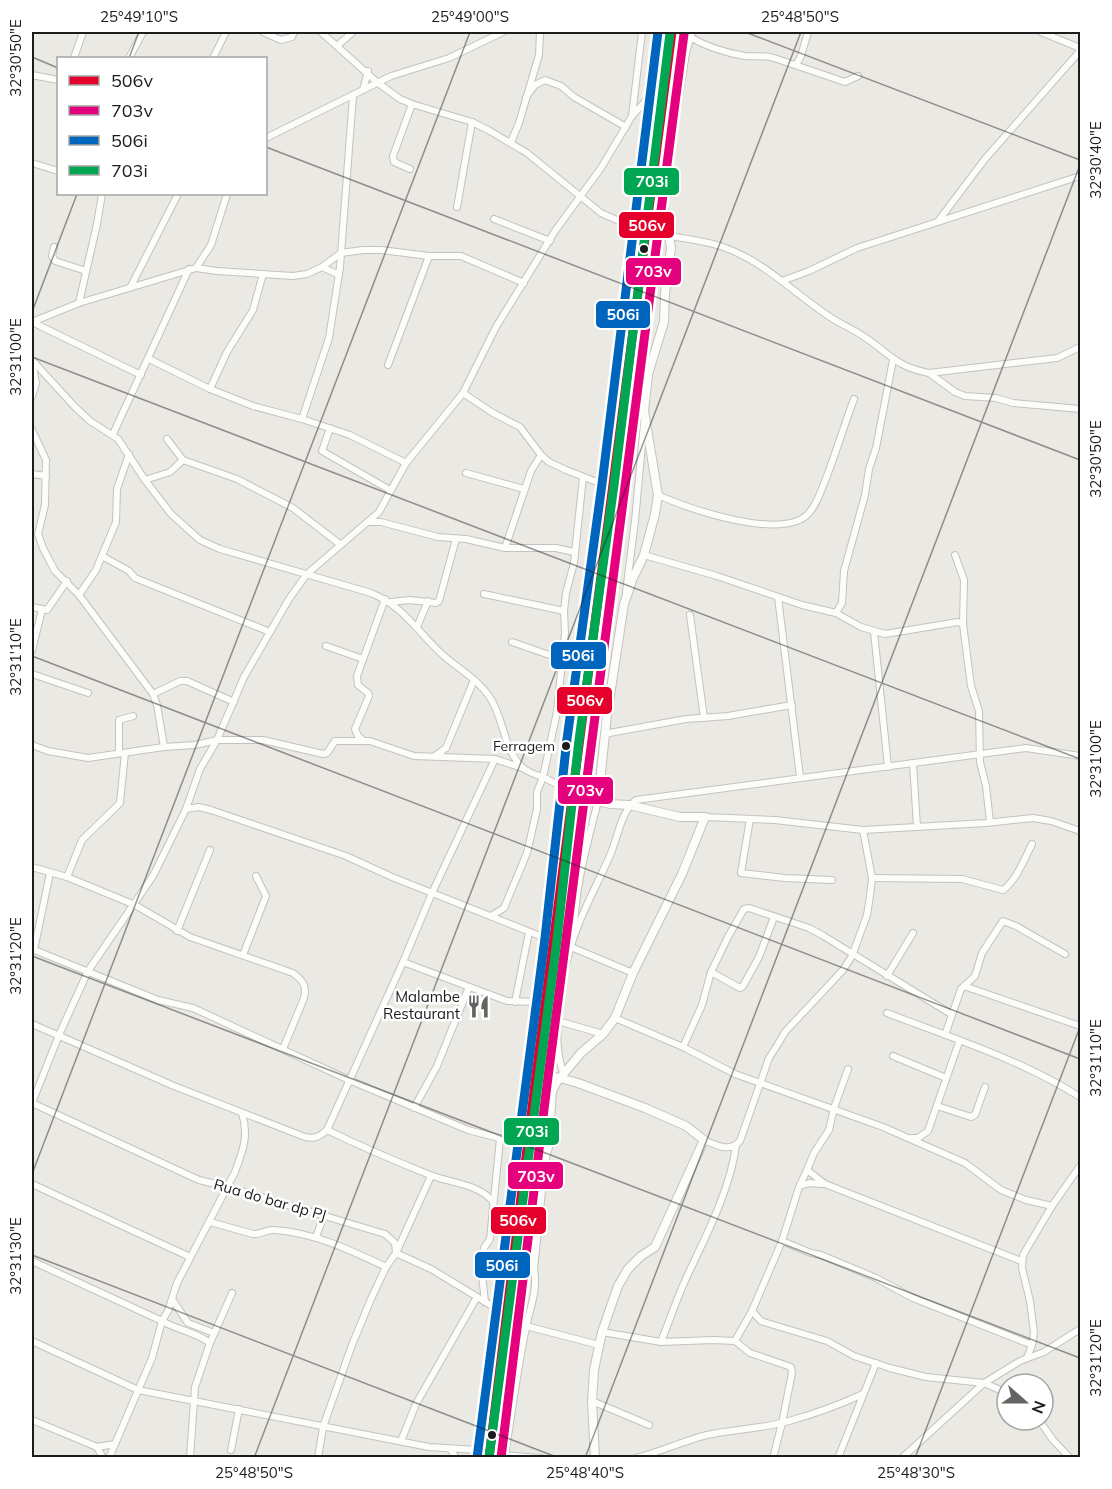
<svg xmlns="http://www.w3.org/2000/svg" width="1112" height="1489" font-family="Mulish,sans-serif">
<rect width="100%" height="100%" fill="#ebe9e4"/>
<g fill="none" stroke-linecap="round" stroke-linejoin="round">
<defs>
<g id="minor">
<path d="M263 32 281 40 292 37 294 32"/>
<path d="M321 32 378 83 400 99 412 104 472 122 490 131 527 153 601 213 635 228"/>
<path d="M692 32 686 53 664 190V205L669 236C687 239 707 241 723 247 764 261 795 294 830 317 842 325 855 330 866 338 891 355 897 367 929 373L1057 358 1080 347"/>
<path d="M1041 32 1080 48"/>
<path d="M690 37C705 46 727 53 745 56 755 57 764 55 774 58L845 82 858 76"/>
<path d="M338 45 353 32"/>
<path d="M74 58 83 32"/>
<path d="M129 58 143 32"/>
<path d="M213 58 226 32"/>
<path d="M796 65 801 56 808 32"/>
<path d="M32 75 58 80"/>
<path d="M363 90 368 71"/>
<path d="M526 97 535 85 545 80 561 86 574 97 626 127"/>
<path d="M632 116 642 32"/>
<path d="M266 138 391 76 449 58 503 32"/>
<path d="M511 142 519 123 539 55 540 32"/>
<path d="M32 163 58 171"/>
<path d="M410 169 394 162 393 156 412 104"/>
<path d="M457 207 472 122"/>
<path d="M494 219 550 241"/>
<path d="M939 220 985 159 1080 51"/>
<path d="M54 247 52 256 55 261 86 271"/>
<path d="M322 267 339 275"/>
<path d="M196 268 217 271 293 276 307 274 322 267 341 253 363 250H381L429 256H461L524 283"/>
<path d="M782 281 809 271 857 248 1080 176"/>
<path d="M130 288 178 194"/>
<path d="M79 303 97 224 102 194"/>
<path d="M32 322 79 303 196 268 211 245 227 194"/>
<path d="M32 322 141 375"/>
<path d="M149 359 210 389 253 406 302 419 350 435 406 463"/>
<path d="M32 360 75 407 90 421 118 439 145 480 171 514 200 540 220 549 371 593C405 607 417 632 444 656 459 669 477 679 489 696 504 717 503 749 522 767 527 772 536 775 543 777L557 712 565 633 564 611"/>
<path d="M32 361 36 383 32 396"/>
<path d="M388 365 429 256"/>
<path d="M929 373 955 392 965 396 996 398 1013 403 1080 409"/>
<path d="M210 389 227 352 253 310 263 274"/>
<path d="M463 393 493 413 520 427 541 455 549 462 566 470 602 484"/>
<path d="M302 419 329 338 340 267 353 96"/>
<path d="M330 428 322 451 390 490"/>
<path d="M32 430 46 460 45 505 38 534 43 548 55 571 79 595 153 694 157 705 164 747"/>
<path d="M113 434 189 269"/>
<path d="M167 439 183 460 237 479 293 508 341 545"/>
<path d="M466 473 524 489"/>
<path d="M32 474 46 476"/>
<path d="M145 480 170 472 183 460"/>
<path d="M658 495C688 509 782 541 808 514 816 506 819 496 823 486 835 457 843 428 854 399"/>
<path d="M368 522H381L438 537 466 539 505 548H556L574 552"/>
<path d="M505 548 531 471 541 455"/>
<path d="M644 555 717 576 802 605 836 613 861 627 885 634 958 622 963 624"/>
<path d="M955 555 964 580 963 624 971 686 979 711 980 762 986 786 990 822"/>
<path d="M102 556 129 571 135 578 270 632"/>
<path d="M626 592 635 521 644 423"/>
<path d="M484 594 564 611 566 593 574 563 583 477"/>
<path d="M79 595 96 570 116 522 117 489 129 454"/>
<path d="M778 597 800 777"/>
<path d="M391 602 410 600 436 603 439 601 456 539"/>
<path d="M32 607 47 610 67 581"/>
<path d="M836 613 842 603 844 571 865 495 869 469 876 448 893 360"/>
<path d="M690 615 704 718"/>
<path d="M417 627 428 601"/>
<path d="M874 632 888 767"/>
<path d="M512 642 561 659"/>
<path d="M326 646 363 659"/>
<path d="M32 650 42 610"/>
<path d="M32 674 88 693"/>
<path d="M153 694 180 681H187L234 702"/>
<path d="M604 734 686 719 728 716 792 705"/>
<path d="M364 741 358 736 355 729 369 696 368 693 358 685 357 676 385 599"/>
<path d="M32 745 48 751 88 758 164 747 195 745 217 740H263L323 754 327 753 335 741H370L414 756 495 759"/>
<path d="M119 753V720L133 716"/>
<path d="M435 756 446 748 474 680"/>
<path d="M913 763 917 827"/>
<path d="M186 809 199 807 211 810 346 856 392 877 545 938"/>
<path d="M705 817 775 820 863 830 986 823 1033 818 1051 821 1080 831"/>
<path d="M750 819 741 873 785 878 832 880"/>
<path d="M32 867 67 877 135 905 190 937 293 973C303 981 307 985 304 998L283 1049"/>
<path d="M67 877 82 840 120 803 125 753"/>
<path d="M872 878 962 879 1003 890C1016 881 1025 858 1032 844"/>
<path d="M491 916 504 908 527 853 537 809V792L543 777 562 787"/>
<path d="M177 931 210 850"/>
<path d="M574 936C574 889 587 845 598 801"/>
<path d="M32 949 158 1000 193 1008 349 1080 468 1130 518 1143"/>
<path d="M553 949 571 947 633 973"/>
<path d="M34 950 50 873"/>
<path d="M243 955 266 896 256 876"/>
<path d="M403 962 507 1001 535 1002"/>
<path d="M711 972 740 988 743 986 759 957 774 917"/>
<path d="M887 976 913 933"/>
<path d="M964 986 1080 1026"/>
<path d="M515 1002 529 932"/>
<path d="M887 1013C952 1038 1022 1060 1080 1097"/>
<path d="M615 1018 683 1047 735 1074 883 1127 965 1163 1001 1190 1026 1200 1052 1206"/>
<path d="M558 1021 603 1034"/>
<path d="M32 1024 174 1086 305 1137C315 1139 319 1137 327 1130L403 962 432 893 495 759 522 768"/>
<path d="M945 1035 961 989 975 976 982 953 1003 921 1016 926 1065 954"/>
<path d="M683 1047 702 1005 711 972 729 935 744 909 749 908 809 928 822 935 951 1014"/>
<path d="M893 1056 946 1078"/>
<path d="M563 1073C551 1038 560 982 571 946 580 914 598 884 611 853 618 836 621 812 636 800L1026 748 1080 756"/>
<path d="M32 1103 59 1035 88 971 153 876 186 809 200 769 217 740 244 677 289 599 307 574 379 512 406 463 463 393 496 327 555 231 601 168 632 116 649 97"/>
<path d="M32 1103 199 1180 228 1187 385 1234 395 1243 396 1253 431 1269 497 1309"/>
<path d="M937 1106 971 1117 975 1115 985 1087"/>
<path d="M414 1108 437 1066 469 987"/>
<path d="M327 1130C360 1146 395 1161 430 1175 450 1183 480 1184 493 1202"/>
<path d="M911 1138H918L928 1131 959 1042"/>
<path d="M704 1140C716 1145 730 1153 740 1141L769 1058 778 1044 785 1032 843 970 852 956 867 915 870 896 872 878 863 830"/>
<path d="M807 1170 814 1153 829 1130 834 1108 848 1069"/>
<path d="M32 1184 190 1257"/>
<path d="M800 1186 809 1183 822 1184"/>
<path d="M210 1222 253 1234C261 1235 266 1229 275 1230 315 1233 350 1250 386 1267"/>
<path d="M316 1237 324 1215"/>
<path d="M782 1241 811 1253 821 1255 876 1278 913 1298 1032 1345"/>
<path d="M32 1261 162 1321C177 1330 196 1332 210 1343"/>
<path d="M172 1299 188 1323 214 1333"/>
<path d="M485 1302 481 1266 484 1248 490 1239 500 1139"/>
<path d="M526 1326 599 1345"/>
<path d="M602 1332 661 1342 713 1340 735 1341 750 1353 791 1367 792 1373 782 1423 773 1458"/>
<path d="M32 1341 138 1390 429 1447 478 1450"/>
<path d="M735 1341 752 1311"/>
<path d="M661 1342C670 1319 678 1295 689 1272 707 1234 731 1187 736 1145"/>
<path d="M1027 1358 1032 1345 1034 1333 1030 1301 1022 1268 1023 1255 1052 1206 1080 1166"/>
<path d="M1007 1393 984 1383 926 1377 890 1368 854 1356 827 1341 767 1323 761 1321 752 1311 782 1241 799 1187 807 1170 825 1184 1021 1261"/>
<path d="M592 1401 649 1425"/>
<path d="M32 1420 97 1447 115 1444"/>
<path d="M1039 1420 1053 1440 1070 1458"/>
<path d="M401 1441 416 1404 477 1297"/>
<path d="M97 1447 103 1458"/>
<path d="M231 1450 239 1409"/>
<path d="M451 1450 456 1458"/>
<path d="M489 1454 541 1458"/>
<path d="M505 1455C512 1413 517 1370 526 1328 530 1307 538 1291 534 1269L542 1191 541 1177 549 1147 553 1091 560 1078"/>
<path d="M109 1458 152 1358 162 1321 168 1311 177 1283 235 1172C243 1150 249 1136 242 1113"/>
<path d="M190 1458 195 1387 210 1343 232 1293"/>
<path d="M318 1458 323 1427 352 1345 371 1299 386 1267 396 1253 431 1176"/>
<path d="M636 1458C660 1452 683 1441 707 1435 734 1429 762 1429 789 1421 814 1414 839 1405 863 1394"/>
<path d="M838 1458 876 1363"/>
<path d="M902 1458 984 1383 1020 1361 1044 1352 1080 1329"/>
</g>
<g id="tertiary">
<path d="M624 408 644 415"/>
<path d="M573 794 598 801"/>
<path d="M536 1075 560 1078 578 1083 645 1108 686 1126 704 1140 655 1247 641 1256 628 1269 618 1286 602 1332 594 1370 592 1401 595 1458"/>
<path d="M560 1078 581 1053 603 1034 615 1018 633 973 682 874 705 817H680L629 805 610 804 598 801 607 715 624 604 633 578 644 555 655 514 658 495 644 411 648 374 664 322 665 293 671 248 669 236 647 230"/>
</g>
<g id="primary">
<path d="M477 1458 545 938 567 739 602 484 658 32"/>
<path d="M489 1458 536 1075 610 518 672 32"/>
</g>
</defs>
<use href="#minor" stroke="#c3c2c0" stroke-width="8"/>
<use href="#tertiary" stroke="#c3c2c0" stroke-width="10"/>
<use href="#primary" stroke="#a19581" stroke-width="11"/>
<use href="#minor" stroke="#fcfcfb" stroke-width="6"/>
<use href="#tertiary" stroke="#fcfcfb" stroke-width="8"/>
<use href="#primary" stroke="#f0eae3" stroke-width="9"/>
<defs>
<path id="bus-1" d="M489 1458 536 1075 672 32"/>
<path id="bus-2" d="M501 1458 548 1077 684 34"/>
<path id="bus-3" d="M477 1458 545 938 567 739 602 484 658 32"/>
<path id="bus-4" d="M489 1458 557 940 579 740 614 485 670 33"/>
</defs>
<use href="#bus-1" stroke="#fff" stroke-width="14"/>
<use href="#bus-2" stroke="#fff" stroke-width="14"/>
<use href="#bus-3" stroke="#fff" stroke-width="14"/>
<use href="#bus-4" stroke="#fff" stroke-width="14"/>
<use href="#bus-1" stroke="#e4002b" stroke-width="9"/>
<use href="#bus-2" stroke="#e5007d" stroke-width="9"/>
<use href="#bus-3" stroke="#0065bd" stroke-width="9"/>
<use href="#bus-4" stroke="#00a651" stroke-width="9"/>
</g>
<path fill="none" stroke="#1c1c1c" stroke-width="1.5" stroke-opacity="0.45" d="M745 32 1080 160M32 57 58 68M129 58 139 32M266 147 1080 460M32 312 77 194M32 357 1080 759M32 656 1080 1059M32 956 1080 1358M32 1174 470 32M32 1255 559 1458M254 1458 801 32M585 1458 1080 165M915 1458 1080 1027"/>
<defs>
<symbol id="restaurant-bare" viewBox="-9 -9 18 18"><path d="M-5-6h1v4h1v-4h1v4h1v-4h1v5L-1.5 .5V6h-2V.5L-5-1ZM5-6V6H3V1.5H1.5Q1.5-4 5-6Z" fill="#646462" stroke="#fff" stroke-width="2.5" paint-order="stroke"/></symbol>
</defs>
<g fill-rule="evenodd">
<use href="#restaurant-bare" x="462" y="990" width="33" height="33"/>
</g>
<g fill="#1c1c1c" stroke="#fff" stroke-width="2">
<circle cx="644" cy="249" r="5"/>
<circle cx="566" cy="746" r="5"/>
<circle cx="492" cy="1435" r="5"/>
</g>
<g text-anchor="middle" stroke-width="5" stroke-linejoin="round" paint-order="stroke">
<g font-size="14" fill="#1c1c1c" stroke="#fff" text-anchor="end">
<text x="555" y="751">Ferragem</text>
</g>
<g font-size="15" fill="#1c1c1c" stroke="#fff" text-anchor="end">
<text x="460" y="1002">Malambe<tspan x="460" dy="17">Restaurant</tspan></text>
</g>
<g font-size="15" fill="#1c1c1c" stroke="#fff">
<text transform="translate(270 1200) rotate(16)" y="5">Rua do bar dp PJ</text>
</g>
</g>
<g stroke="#fff" stroke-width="2">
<rect x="623" y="167" width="57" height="29" rx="6" fill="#00a651"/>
<rect x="618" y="211" width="57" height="28" rx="6" fill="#e4002b"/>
<rect x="625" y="257" width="57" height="29" rx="6" fill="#e5007d"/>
<rect x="595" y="300" width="56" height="29" rx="6" fill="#0065bd"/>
<rect x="550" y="641" width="57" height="29" rx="6" fill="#0065bd"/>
<rect x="556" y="686" width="57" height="29" rx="6" fill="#e4002b"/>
<rect x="557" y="776" width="57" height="29" rx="6" fill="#e5007d"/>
<rect x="503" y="1117" width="57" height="29" rx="6" fill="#00a651"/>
<rect x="507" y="1161" width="57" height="29" rx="6" fill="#e5007d"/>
<rect x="490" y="1206" width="57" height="29" rx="6" fill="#e4002b"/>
<rect x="474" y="1251" width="57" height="28" rx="6" fill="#0065bd"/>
</g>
<g font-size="16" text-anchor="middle" font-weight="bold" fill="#fff">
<text x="652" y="187">703i</text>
<text x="647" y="231">506v</text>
<text x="653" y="277">703v</text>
<text x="623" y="320">506i</text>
<text x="578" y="661">506i</text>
<text x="585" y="706">506v</text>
<text x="585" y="796">703v</text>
<text x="532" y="1137">703i</text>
<text x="536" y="1182">703v</text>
<text x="518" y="1226">506v</text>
<text x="502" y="1271">506i</text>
</g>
<rect width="1112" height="1489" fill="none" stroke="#ffffff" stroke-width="66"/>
<rect x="57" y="57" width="210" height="138" fill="#ffffff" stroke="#a4a4a4" stroke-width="1.5"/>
<rect x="69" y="76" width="30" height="9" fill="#e4002b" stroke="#a4a4a4" stroke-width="1.5"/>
<text x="111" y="87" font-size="18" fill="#1c1c1c">506v</text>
<rect x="69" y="106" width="30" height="9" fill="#e5007d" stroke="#a4a4a4" stroke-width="1.5"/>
<text x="111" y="117" font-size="18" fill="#1c1c1c">703v</text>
<rect x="69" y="136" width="30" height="9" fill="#0065bd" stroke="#a4a4a4" stroke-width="1.5"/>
<text x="111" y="147" font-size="18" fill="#1c1c1c">506i</text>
<rect x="69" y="166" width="30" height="9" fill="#00a651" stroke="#a4a4a4" stroke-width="1.5"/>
<text x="111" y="177" font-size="18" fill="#1c1c1c">703i</text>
<g transform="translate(1025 1402) rotate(111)"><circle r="28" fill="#ffffff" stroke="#a4a4a4" stroke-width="1.5"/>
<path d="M0-4.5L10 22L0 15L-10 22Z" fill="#646462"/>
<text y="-9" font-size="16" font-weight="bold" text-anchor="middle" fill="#1c1c1c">N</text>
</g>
<rect x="33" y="33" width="1046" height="1423" fill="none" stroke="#1c1c1c" stroke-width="2"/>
<g font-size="15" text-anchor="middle" fill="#1c1c1c">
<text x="139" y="22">25°49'10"S</text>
<text x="470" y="22">25°49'00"S</text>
<text x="800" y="22">25°48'50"S</text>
<text transform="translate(16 58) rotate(-90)" y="5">32°30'50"E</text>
<text transform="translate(1096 160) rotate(-90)" y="5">32°30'40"E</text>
<text transform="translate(16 357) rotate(-90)" y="5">32°31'00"E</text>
<text transform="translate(1096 459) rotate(-90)" y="5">32°30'50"E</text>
<text transform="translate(16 657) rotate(-90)" y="5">32°31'10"E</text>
<text transform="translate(1096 759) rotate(-90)" y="5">32°31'00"E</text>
<text transform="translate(16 956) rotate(-90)" y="5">32°31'20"E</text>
<text transform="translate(1096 1058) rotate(-90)" y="5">32°31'10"E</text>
<text transform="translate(16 1256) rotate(-90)" y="5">32°31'30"E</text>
<text transform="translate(1096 1358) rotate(-90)" y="5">32°31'20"E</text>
<text x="254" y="1478">25°48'50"S</text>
<text x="585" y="1478">25°48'40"S</text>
<text x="916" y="1478">25°48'30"S</text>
</g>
</svg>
